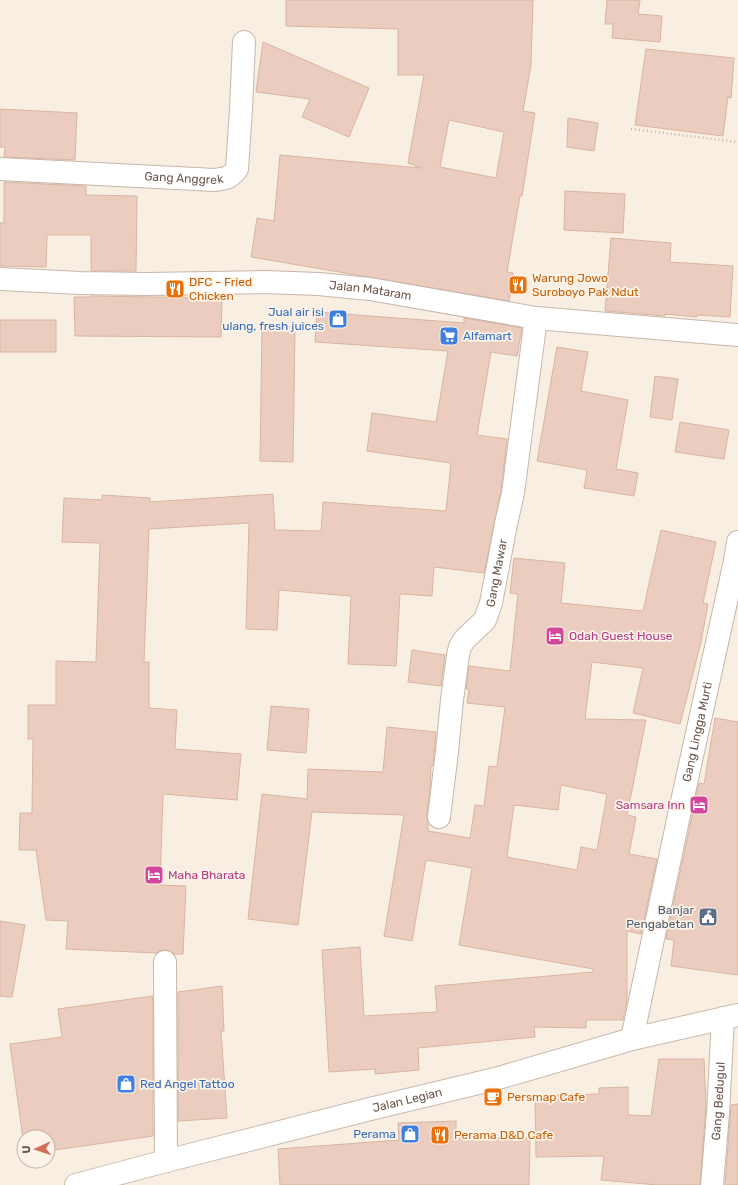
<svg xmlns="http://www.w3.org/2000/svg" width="738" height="1185" font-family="Rubik,sans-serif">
<rect width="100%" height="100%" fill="#f8efe2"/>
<g fill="#eacdbe" stroke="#dab4a0" fill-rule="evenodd">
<path d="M286 0H533L531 65 523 111 535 113 522 196H520L507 272 513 273 509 301 251 257 257 218 274 221 280 155 421 168 408 163 424 75H398V29L286 26ZM449 120 504 132 496 178 440 167Z"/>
<path d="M607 0H640L638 14 662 16 660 42 612 38 613 24H605Z"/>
<path d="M263 42 369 88 349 137 302 117 310 99 256 92Z"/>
<path d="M646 49 734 58 731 98 728 97 723 136 635 125Z"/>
<path d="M0 109 77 113 75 160 4 157 5 147H0Z"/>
<path d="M568 118 598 123 594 151 567 147Z"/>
<path d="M4 182 86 186V195L137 196 136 271H91V235H47L46 267 0 266V223H4Z"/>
<path d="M565 191 625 194 623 233 564 230Z"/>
<path d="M611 238 671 243 670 262 733 266 730 317 697 315V317L665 314V316L605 311Z"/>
<path d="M90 296 222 298 221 337 75 336 74 297H90Z"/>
<path d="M317 312 464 323V318L522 328 517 356 491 352 477 435 507 439 501 491 484 573 434 567 432 596 400 594 396 666 348 664 351 596 279 590 277 630 246 629 249 523 149 529 144 662H149V708L177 710 175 749 241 754 237 800 163 794 160 885 186 886 183 954H174L171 951 165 950 159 951 157 953 66 949 68 921 46 920 36 850H19L20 813H32L33 739H28V705H56V661L96 662 100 543 62 542 64 498 102 500V495L150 498V502L273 494 275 530 321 531 323 502 446 511 451 463 367 451 372 413 436 422 448 351 315 342Z"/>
<rect x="0" y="320" width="56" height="32"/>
<path d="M262 326 295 327 293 462 260 461Z"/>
<path d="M557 347 588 352 581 391 628 400 616 469 638 473 634 496 584 488 587 470 537 461Z"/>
<path d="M655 376 678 379 672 420 650 417Z"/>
<path d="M680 422 729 430 724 459 675 452Z"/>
<path d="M661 530 716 542 703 603 708 604 701 642 680 724 633 713 643 668 592 662 585 719 646 720 627 815 636 817 629 854 657 859 641 934 627 931V1000L623 1020H586V1028L534 1027 535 1037 418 1048 419 1070 375 1074V1069L329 1072 322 950 360 947 364 1016 437 1012 435 986 593 972V969L459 945 472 868 426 860 412 941 384 936 404 815 312 812 298 925 248 919 262 794 307 799 308 769 383 772 387 727 436 732 433 766H431L430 790 427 815 428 823V831L470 838 475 805 484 806 489 766 497 767 505 707 467 703 469 690 466 689 469 666 510 671 518 594 510 593 514 558 565 563 561 603 643 611ZM561 785 607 794 597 850 581 847 577 870 507 857 514 805 558 810Z"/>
<path d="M412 650 445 655 441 686 408 682Z"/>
<path d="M271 706 309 709 306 753 267 750Z"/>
<path d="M715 718 738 722V975L671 966 674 940 666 939 699 783 704 784Z"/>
<path d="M0 921 25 925 12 997 0 996Z"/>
<path d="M222 986 224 1031H221L227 1118 178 1121V992Z"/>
<path d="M153 996V1136L48 1151V1137H24V1146L10 1044 62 1037 58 1009Z"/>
<path d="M659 1059H704L706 1106 700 1185H657L601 1180 604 1156 536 1157 535 1096 599 1094V1088L628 1087V1115L651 1116Z"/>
<path d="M738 1104V1185H725L731 1105Z"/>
<path d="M456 1121V1137L530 1138 529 1185H280L278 1149 399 1140 398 1123Z"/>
</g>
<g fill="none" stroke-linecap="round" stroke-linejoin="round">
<defs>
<g id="street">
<path id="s1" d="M0 169 215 180C227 178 230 178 237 169L241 109 244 42"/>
<path id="s2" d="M0 279 80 283 147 284 265 282 318 284 370 289 536 318 738 335"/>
<path id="s3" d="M439 817 447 752 452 700 458 655 460 647 464 640 485 620 491 603 506 524 513 493 536 318"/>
<path d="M165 962 166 1161"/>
<path id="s4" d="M632 1039 679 815 735 561 738 542"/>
<path id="s5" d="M712 1185 718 1113 723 1018"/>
</g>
<g id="secondary">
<path id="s6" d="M76 1185 166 1161 370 1109 495 1079 632 1039 738 1015"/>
</g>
</defs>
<use href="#street" stroke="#c7b6ab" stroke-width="24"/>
<use href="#secondary" stroke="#ccb8ab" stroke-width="24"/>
<path stroke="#ceb1a2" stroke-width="2.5" stroke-dasharray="1 3" stroke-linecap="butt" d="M631 129 738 142"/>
<use href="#street" stroke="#fff" stroke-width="22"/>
<use href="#secondary" stroke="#fff" stroke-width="22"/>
</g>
<defs>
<symbol id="restaurant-square" viewBox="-11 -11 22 22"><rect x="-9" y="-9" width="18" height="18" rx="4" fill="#e8710a" stroke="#fcf3e8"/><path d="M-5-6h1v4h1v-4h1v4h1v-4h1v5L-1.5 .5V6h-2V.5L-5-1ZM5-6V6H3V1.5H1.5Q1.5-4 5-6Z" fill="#fff"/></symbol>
<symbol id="shop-square" viewBox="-11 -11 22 22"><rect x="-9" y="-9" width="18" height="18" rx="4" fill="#3f7fe0" stroke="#fcf3e8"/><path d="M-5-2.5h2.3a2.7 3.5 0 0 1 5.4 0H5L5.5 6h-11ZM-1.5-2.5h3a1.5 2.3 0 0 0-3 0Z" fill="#fff"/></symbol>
<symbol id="supermarket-square" viewBox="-11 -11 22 22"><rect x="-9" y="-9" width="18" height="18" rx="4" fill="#3f7fe0" stroke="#fcf3e8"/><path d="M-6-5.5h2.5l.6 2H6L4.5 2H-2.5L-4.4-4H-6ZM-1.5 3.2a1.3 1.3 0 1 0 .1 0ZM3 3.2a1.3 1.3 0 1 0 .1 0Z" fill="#fff"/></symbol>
<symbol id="hotel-square" viewBox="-11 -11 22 22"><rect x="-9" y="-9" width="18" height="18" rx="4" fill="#d1479c" stroke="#fcf3e8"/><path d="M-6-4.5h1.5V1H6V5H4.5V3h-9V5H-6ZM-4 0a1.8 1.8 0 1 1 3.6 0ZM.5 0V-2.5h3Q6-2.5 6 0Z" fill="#fff"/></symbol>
<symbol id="civic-square" viewBox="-11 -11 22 22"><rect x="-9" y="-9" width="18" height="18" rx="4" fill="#5c6f8a" stroke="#fcf3e8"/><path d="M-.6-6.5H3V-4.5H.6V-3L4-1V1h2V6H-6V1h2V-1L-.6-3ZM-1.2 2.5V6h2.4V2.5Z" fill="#fff"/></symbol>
<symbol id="cafe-square" viewBox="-11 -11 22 22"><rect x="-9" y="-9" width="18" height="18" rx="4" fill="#e8710a" stroke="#fcf3e8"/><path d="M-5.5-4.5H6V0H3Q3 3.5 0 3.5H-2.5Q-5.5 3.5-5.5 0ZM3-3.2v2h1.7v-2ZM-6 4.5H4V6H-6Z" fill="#fff"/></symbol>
</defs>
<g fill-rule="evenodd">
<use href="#restaurant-square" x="507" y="274" width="22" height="22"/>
<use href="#restaurant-square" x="164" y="278" width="22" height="22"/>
<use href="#shop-square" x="327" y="308" width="22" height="22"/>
<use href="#supermarket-square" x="438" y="325" width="22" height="22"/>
<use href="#hotel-square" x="544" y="625" width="22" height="22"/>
<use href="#hotel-square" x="688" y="794" width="22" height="22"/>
<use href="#hotel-square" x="143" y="864" width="22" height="22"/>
<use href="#civic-square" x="697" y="906" width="22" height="22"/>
<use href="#shop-square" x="115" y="1073" width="22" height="22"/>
<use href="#cafe-square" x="482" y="1086" width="22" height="22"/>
<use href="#shop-square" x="399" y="1123" width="22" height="22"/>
<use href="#restaurant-square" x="429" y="1124" width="22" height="22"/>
</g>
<g text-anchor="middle" stroke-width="3.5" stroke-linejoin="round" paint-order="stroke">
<g font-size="12" fill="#6c564c" stroke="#fcf3e8">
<text dy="4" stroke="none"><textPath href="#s1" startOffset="184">Gang Anggrek</textPath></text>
<text dy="4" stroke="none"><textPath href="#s2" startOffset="371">Jalan Mataram</textPath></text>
<text dy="4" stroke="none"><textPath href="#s3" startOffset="257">Gang Mawar</textPath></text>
<text dy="4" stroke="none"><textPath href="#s4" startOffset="314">Gang Lingga Murti</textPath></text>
<text dy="4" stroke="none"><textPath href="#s6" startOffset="342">Jalan Legian</textPath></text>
<text dy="4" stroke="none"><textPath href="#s5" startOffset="84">Gang Bedugul</textPath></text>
</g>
<g font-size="12" fill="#c56008" stroke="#fcf3e8" text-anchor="start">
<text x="532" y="282">Warung Jowo<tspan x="532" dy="14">Suroboyo Pak Ndut</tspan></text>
<text x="189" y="286">DFC - Fried<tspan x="189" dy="14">Chicken</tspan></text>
<text x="507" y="1101">Persmap Cafe</text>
<text x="454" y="1139">Perama D&amp;D Cafe</text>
</g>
<g font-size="12" fill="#366cbe" stroke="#fcf3e8" text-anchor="end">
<text x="324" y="316">Jual air isi<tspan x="324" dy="14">ulang, fresh juices</tspan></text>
<text x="463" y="340" text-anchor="start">Alfamart</text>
<text x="140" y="1088" text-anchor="start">Red Angel Tattoo</text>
<text x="396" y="1138">Perama</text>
</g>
<g font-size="12" fill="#b23c85" stroke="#fcf3e8" text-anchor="start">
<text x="569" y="640">Odah Guest House</text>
<text x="685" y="809" text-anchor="end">Samsara Inn</text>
<text x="168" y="879">Maha Bharata</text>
</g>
<g font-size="12" fill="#4e5e75" stroke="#fcf3e8" text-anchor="end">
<text x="694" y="914">Banjar<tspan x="694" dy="14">Pengabetan</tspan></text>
</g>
</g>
<g transform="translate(36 1149) rotate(267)"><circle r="19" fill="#fcf3e8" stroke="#c2b4aa"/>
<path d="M0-3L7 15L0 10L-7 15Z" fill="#d26d57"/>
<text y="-6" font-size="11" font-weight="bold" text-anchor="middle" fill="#6c564c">U</text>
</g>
</svg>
